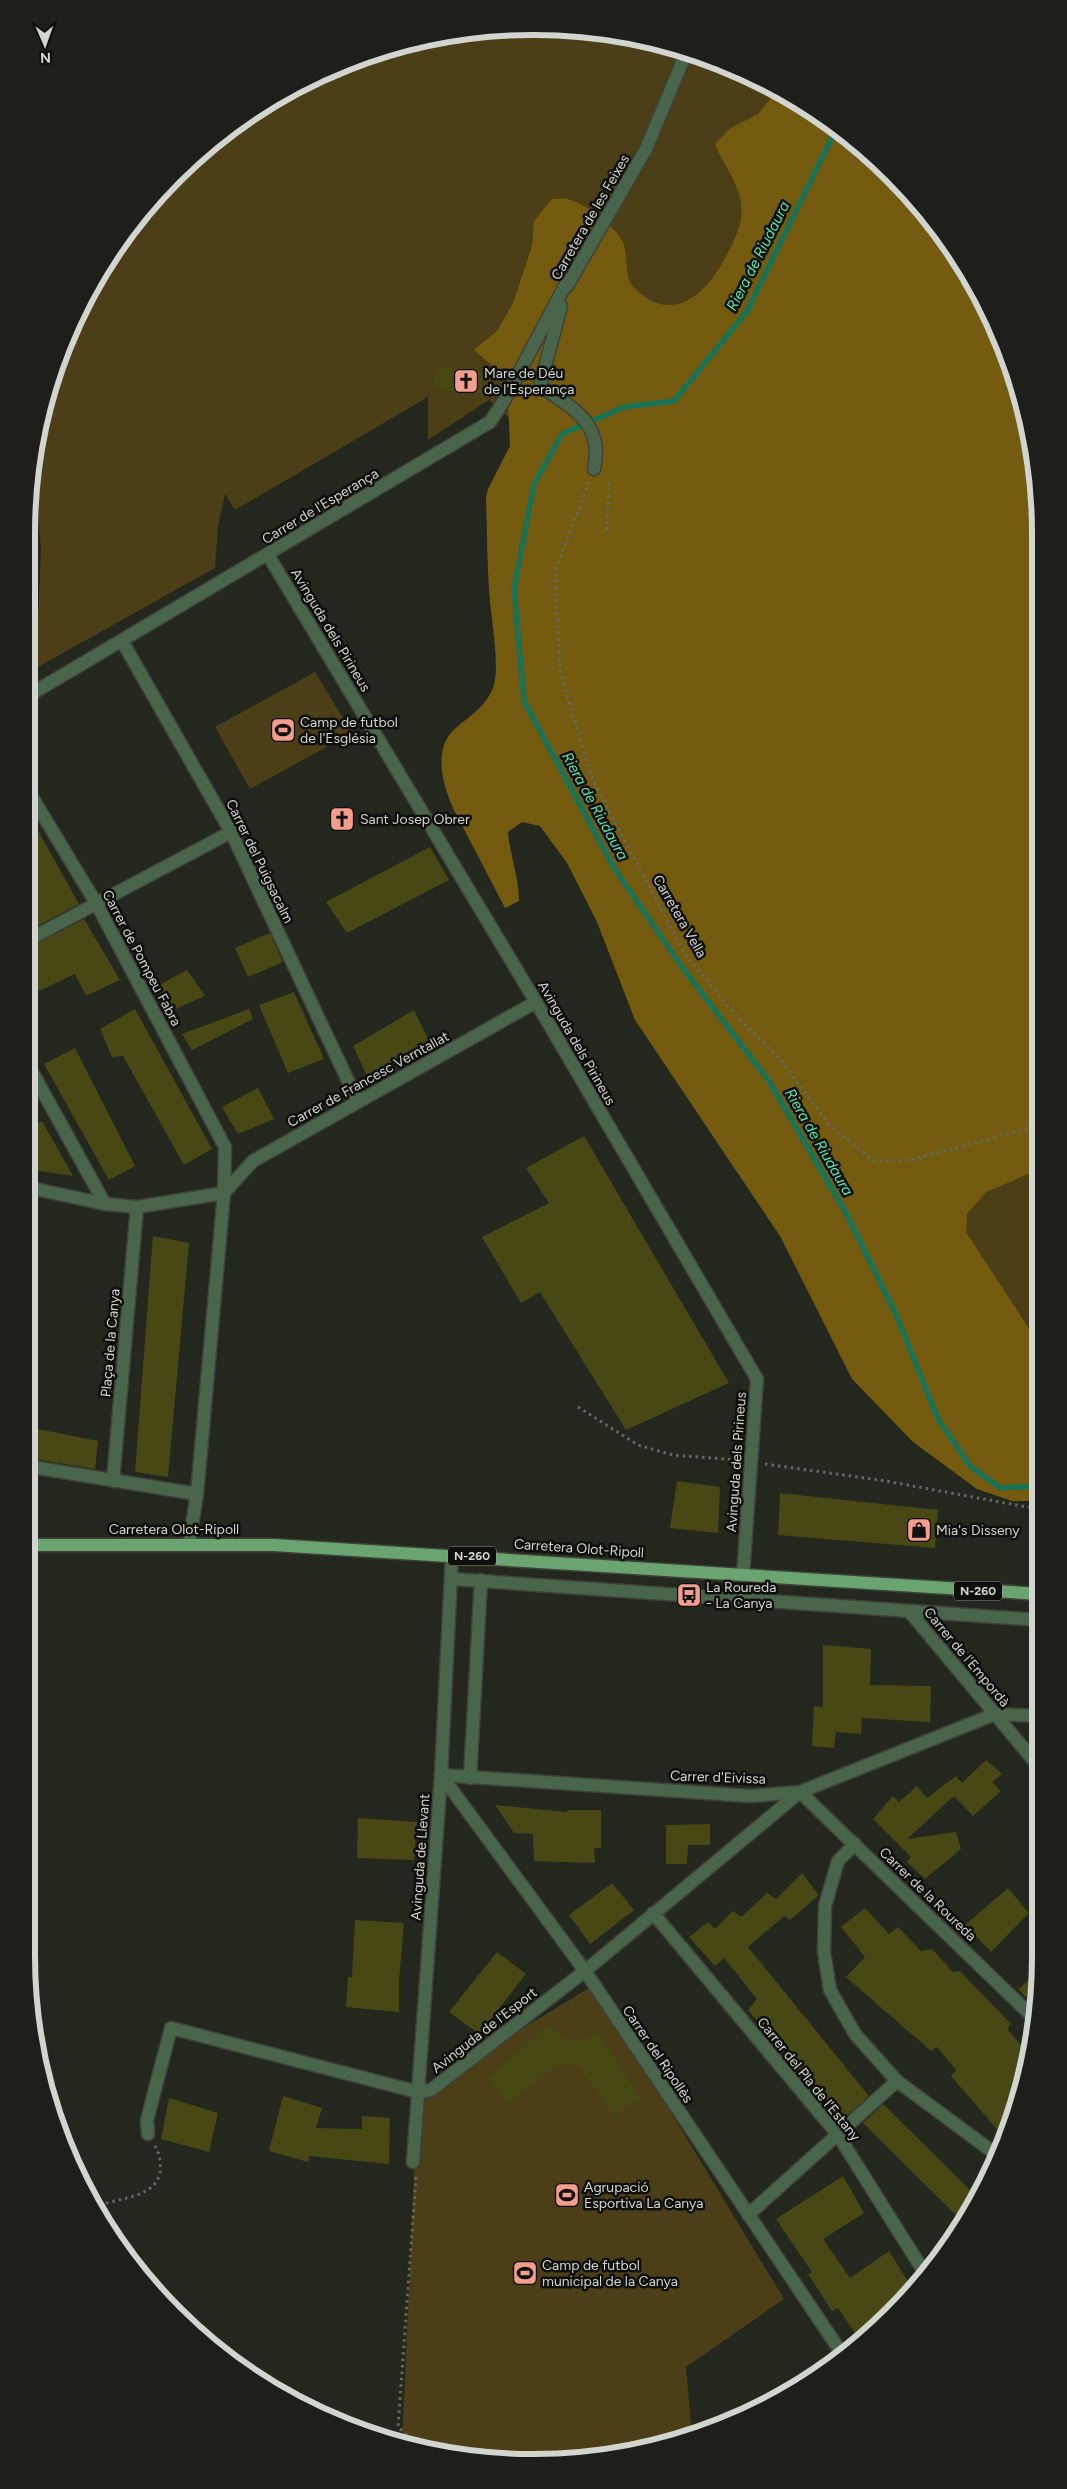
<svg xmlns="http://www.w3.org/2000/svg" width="1067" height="2489" font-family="Figtree,sans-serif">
<rect width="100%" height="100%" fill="#23271e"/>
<g fill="#4c3e16">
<path d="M501 27 600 31 697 53 816 112 915 199 955 252 1002 339 1036 467 1039 1465 541 446 489 400 428 440V397L235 510 225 494 218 526 215 568 36 668 41 550 38 512 34 610 26 611V533L36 435 53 370 94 280 152 199 225 131 309 78 402 43Z"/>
<path d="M315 672 352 733 250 789 215 727Z"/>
<path d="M594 1985 784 2299 686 2367 692 2435 632 2453 533 2463 435 2453 402 2444 418 2092Z"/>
</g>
<path fill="#745b0f" d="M776 92 816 112 915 199 955 252 1002 339 1036 467 1038 1170 986 1192 967 1214 966 1232 1039 1344V1501H1012L977 1489 913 1442 852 1379 780 1236 635 1020 597 922 567 863 540 826 522 822 508 832C510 856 519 877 519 901L505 908 453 808C442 783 432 747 457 727 471 715 486 706 493 688 501 666 490 614 489 589 487 559 487 528 486 497L488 489 510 446 507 378 474 350 497 331 513 303 532 246 534 221 552 199C557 199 563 198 567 199 583 202 617 227 623 242 629 256 623 278 635 289 672 324 704 296 724 260 731 247 739 233 741 218 745 189 725 169 715 144L729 129 758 114Z"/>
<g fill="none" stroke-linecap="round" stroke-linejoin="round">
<path stroke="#1a7357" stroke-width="5.5" d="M836 129 747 311 674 401 624 407 562 434 534 484 514 589 524 701 614 868 682 967 769 1081 847 1215 895 1312 938 1419 970 1466 1000 1488 1039 1486"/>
</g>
<g fill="#484815">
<path d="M439 367 483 372 482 394 441 390 434 387 435 372Z"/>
<path d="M26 809 79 904 26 932Z"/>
<path d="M430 847 449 880 347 933 326 902Z"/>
<path d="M84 919 120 980 86 996 75 974 26 997V949Z"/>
<path d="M270 933 283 962 248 977 235 948Z"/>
<path d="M187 970 205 996 168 1012 153 988Z"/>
<path d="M294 992 324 1059 288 1073 259 1005Z"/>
<path d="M135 1009 212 1149 184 1165 123 1056 112 1057 100 1029Z"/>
<path d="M249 1009 253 1019 192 1050 182 1034Z"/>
<path d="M414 1010 431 1045 368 1078 353 1046Z"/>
<path d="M75 1048 135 1166 109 1180 44 1064Z"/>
<path d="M258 1088 274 1119 238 1134 222 1107Z"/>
<path d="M42 1121 73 1176 26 1169V1130Z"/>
<path d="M584 1136 729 1383 626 1430 540 1292 521 1303 482 1237 549 1203 526 1168Z"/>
<path d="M153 1236 189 1243 168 1477 135 1472Z"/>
<path d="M38 1429 98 1441 95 1469 34 1459Z"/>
<path d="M677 1481 720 1487 718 1533 670 1528Z"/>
<path d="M780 1493 938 1510 935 1548 778 1535Z"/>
<path d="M823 1645 871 1649 870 1685 931 1686 930 1722 862 1718 861 1734 836 1732 834 1748 812 1746 814 1706 823 1707Z"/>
<path d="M986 1760 1002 1774 992 1782 1001 1791 973 1816 954 1796 907 1839 956 1832 961 1849 925 1879 907 1862 911 1857 873 1819 893 1796 899 1802 917 1786 927 1798 956 1776 962 1783Z"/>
<path d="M495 1805 567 1812V1810H601V1848H594L595 1863 534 1861 533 1834 514 1833Z"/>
<path d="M358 1818 417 1822 414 1860 357 1858Z"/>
<path d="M710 1824V1845H688L687 1864H666V1825Z"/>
<path d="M802 1873 819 1895 790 1920 784 1916 748 1947 869 2096 843 2119 748 2010 757 1999 724 1958 715 1966 689 1937 708 1922 715 1929 733 1911 741 1917 767 1893 776 1899Z"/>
<path d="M612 1883 634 1910 590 1944 569 1915Z"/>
<path d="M1008 1888 1029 1913 991 1952 965 1925Z"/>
<path d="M865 1908 889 1934 898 1927 921 1951 932 1949 953 1972 960 1971 1010 2023 1008 2030 1030 2056 1014 2119 1009 2129 1002 2135 951 2076 956 2070 937 2047 931 2051 846 1977 865 1957 841 1927Z"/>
<path d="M355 1920 404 1923 399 1981V2012L346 2007 348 1977H352Z"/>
<path d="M497 1952 526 1974 479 2034 449 2012Z"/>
<path d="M1039 1972 1037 1995 1036 2008 1018 1989Z"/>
<path d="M549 2025 564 2038 582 2041 598 2032 641 2099 614 2116 578 2066 560 2064 508 2103 488 2078Z"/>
<path d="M283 2096 322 2108 316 2128 362 2129V2116L390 2118 389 2164 309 2156 308 2162 269 2151Z"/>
<path d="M169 2098 218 2113 209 2152 161 2139Z"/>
<path d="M883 2104 978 2198 963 2222 863 2123Z"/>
<path d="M843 2176 864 2213 823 2239 850 2278 889 2251 914 2291 861 2342 838 2308 832 2311 808 2274 812 2272 776 2219Z"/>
</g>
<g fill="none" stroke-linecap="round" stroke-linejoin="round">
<defs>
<g id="minor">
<path d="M567 286 646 149 687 51"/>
<path d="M561 306 540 386C574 409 604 423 594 469"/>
<path d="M268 555 536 1002 757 1379 743 1575"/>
<path d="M122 641 231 832 358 1102"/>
<path d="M26 697 490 422 504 401 568 280"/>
<path d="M26 787 96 903 225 1147 224 1193 197 1494 189 1544"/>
<path d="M26 941 231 832"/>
<path d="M26 1061 105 1204"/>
<path d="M26 1187 105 1204 137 1207 224 1193 253 1161 536 1002"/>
<path d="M26 1466 197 1494"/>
<path d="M113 1481 137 1207"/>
<path d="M452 1579 1040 1620"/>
<path d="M909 1611 1040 1768"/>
<path d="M441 1775 585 1971 843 2355"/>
<path d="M441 1775 750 1796 800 1792 995 1714 1040 1716"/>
<path d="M470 1778 481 1580"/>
<path d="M855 1844 838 1861 825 1906 824 1952 830 1990 855 2034 897 2081 997 2155"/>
<path d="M653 1913 838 2135 926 2275"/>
<path d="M148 2134 147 2120 171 2028 418 2092 431 2090 585 1971 800 1792 1035 2019"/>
<path d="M413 2162 441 1775 452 1555"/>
<path d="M748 2215 897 2081"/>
</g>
<path id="primary" d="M26 1545H274L1040 1594"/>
</defs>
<use href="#minor" stroke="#3f433a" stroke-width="15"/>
<use href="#primary" stroke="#3f433a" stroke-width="15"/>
<g stroke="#656961" stroke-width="3" stroke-dasharray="2.5 4" stroke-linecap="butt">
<path d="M589 482 555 571 560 671 592 779 685 954 739 1019 778 1057 830 1126 874 1161 909 1160 1038 1126"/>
<path d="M607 530 609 486 607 479"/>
<path d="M578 1407 638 1445 673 1455 737 1460"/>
<path d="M765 1464 886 1481 1027 1507H1039"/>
<path d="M416 2177 398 2427 420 2447 481 2458"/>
<path d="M94 2208C114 2197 154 2200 160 2173 161 2164 160 2154 155 2146"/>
</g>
<use href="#minor" stroke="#49664c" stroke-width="12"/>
<use href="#primary" stroke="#6aa571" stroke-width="12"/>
</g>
<defs>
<symbol id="church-square" viewBox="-11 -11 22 22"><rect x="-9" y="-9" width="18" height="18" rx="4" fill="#f49d8d" stroke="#0e0f0b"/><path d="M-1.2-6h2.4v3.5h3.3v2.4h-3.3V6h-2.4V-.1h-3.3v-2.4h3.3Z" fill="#111"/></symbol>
<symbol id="stadium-square" viewBox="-11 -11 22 22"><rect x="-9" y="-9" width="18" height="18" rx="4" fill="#f49d8d" stroke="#0e0f0b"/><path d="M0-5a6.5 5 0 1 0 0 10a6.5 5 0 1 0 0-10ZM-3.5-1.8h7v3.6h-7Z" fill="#111"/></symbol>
<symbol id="shop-square" viewBox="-11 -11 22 22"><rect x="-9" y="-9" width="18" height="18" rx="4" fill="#f49d8d" stroke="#0e0f0b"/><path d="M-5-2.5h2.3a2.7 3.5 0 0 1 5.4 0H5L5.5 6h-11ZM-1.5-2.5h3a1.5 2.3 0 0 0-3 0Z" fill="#111"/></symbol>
<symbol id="bus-square" viewBox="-11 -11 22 22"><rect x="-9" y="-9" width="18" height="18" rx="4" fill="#f49d8d" stroke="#0e0f0b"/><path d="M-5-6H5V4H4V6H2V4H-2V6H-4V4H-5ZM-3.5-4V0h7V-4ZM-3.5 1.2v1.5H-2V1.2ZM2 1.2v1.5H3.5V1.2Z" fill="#111"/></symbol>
</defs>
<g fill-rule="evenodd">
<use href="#church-square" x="452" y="367" width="28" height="28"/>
<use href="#stadium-square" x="269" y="716" width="28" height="28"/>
<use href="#church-square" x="328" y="805" width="28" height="28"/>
<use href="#shop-square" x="905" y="1516" width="28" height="28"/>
<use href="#bus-square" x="675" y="1581" width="28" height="28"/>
<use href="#stadium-square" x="553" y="2181" width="28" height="28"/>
<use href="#stadium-square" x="511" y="2259" width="28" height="28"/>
</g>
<g text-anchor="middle" stroke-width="5" stroke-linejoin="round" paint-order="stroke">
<g fill="#0e0f0b" stroke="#979a94" stroke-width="1">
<rect x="448" y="1546.5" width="48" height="19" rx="4"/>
<rect x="954" y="1581.5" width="48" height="19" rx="4"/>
</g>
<g font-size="12" font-weight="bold" fill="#d2d5cf">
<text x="472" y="1560">N-260</text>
<text x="978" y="1595">N-260</text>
</g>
<g font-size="14" fill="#d2d5cf" stroke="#0e0f0b">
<text transform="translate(590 217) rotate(-60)" y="5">Carretera de les Feixes</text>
<text transform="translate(320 506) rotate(-31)" y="5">Carrer de l'Esperança</text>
<text transform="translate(331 630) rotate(59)" y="5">Avinguda dels Pirineus</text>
<text transform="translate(260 861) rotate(64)" y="5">Carrer del Puigsacalm</text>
<text transform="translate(680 916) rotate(60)" y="5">Carretera Vella</text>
<text transform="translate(142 958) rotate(62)" y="5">Carrer de Pompeu Fabra</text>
<text transform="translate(577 1043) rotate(60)" y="5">Avinguda dels Pirineus</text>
<text transform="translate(368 1079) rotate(-29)" y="5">Carrer de Francesc Verntallat</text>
<text transform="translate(110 1343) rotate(-85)" y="5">Plaça de la Canya</text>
<text transform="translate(736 1462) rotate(-86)" y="5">Avinguda dels Pirineus</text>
<text x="174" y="1534">Carretera Olot-Ripoll</text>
<text transform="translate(579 1548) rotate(4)" y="5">Carretera Olot-Ripoll</text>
<text transform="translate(967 1657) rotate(50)" y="5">Carrer de l'Empordà</text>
<text transform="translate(718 1777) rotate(2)" y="5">Carrer d'Eivissa</text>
<text transform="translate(420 1857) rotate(-86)" y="5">Avinguda de Llevant</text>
<text transform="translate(928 1894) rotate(44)" y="5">Carrer de la Roureda</text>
<text transform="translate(484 2030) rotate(-38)" y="5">Avinguda de l'Esport</text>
<text transform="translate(658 2054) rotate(56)" y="5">Carrer del Ripollès</text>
<text transform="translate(809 2079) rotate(51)" y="5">Carrer del Pla de l'Estany</text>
</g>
<g font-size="14" fill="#d2d5cf" stroke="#0e0f0b" text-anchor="start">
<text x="484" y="378">Mare de Déu<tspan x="484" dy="16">de l'Esperança</tspan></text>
<text x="300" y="727">Camp de futbol<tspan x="300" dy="16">de l'Església</tspan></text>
<text x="360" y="824">Sant Josep Obrer</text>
<text x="936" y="1535">Mia's Disseny</text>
<text x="706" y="1592">La Roureda<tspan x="706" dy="16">- La Canya</tspan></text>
<text x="584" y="2192">Agrupació<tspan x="584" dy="16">Esportiva La Canya</tspan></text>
<text x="542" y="2270">Camp de futbol<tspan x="542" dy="16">municipal de la Canya</tspan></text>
</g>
<g font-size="15" font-style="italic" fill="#53e9b6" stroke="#0e0f0b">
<text transform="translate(758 256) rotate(-63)" y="5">Riera de Riudaura</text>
<text transform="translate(595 806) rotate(61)" y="5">Riera de Riudaura</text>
<text transform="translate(819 1142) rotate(60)" y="5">Riera de Riudaura</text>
</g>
</g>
<path d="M0 0H1067V2489H0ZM533 35H534A498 498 0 0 1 1032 533V1956A498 498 0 0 1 534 2454H533A498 498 0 0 1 35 1956V533A498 498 0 0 1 533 35Z" fill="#1e1f1b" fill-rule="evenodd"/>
<path fill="none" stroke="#d2d5cf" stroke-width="6" d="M533 35H534A498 498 0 0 1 1032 533V1956A498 498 0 0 1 534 2454H533A498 498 0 0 1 35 1956V533A498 498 0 0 1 533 35Z"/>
<g transform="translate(45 45) rotate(178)" stroke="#0e0f0b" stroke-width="4" paint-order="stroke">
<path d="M0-4L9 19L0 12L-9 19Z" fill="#d2d5cf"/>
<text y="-8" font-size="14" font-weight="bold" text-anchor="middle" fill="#d2d5cf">N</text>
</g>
</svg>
